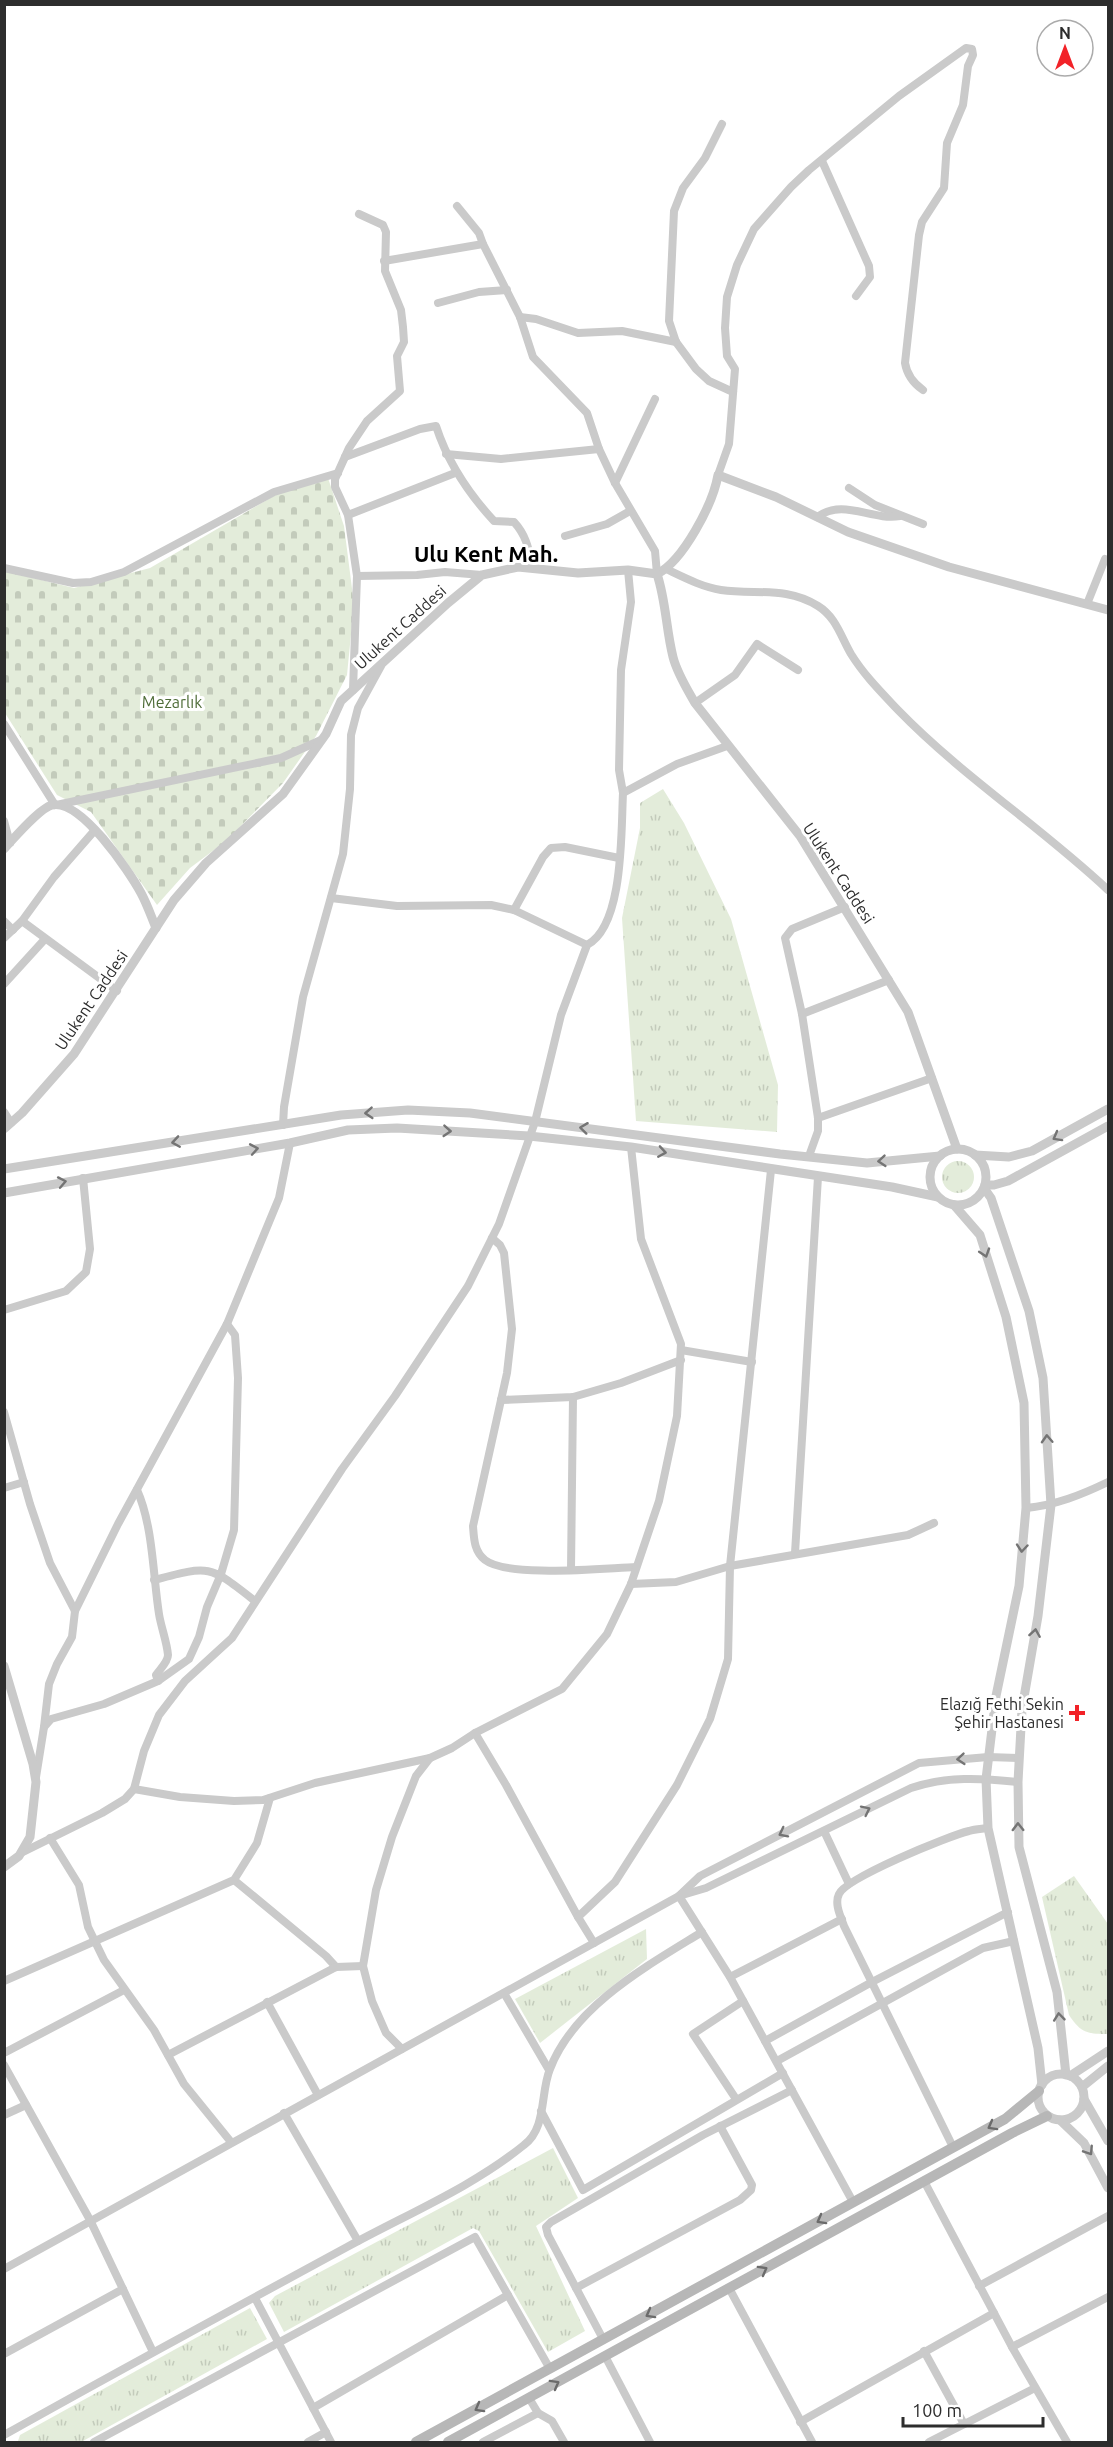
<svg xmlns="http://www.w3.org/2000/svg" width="1113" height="2447" font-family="Ubuntu,sans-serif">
<defs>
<pattern id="grass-tufts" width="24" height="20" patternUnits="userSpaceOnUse" patternTransform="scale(1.5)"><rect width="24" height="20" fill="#e3ecda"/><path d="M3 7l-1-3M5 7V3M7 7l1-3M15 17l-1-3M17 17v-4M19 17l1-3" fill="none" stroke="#c3cbbb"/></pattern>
<pattern id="cemetery-stones" width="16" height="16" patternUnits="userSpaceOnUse" patternTransform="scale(1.5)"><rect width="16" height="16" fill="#e3ecda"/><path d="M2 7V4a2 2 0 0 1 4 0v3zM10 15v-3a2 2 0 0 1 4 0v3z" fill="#c3cbbb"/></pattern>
</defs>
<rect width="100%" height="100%" fill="#fff"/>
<g fill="url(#grass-tufts)">
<path d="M663 789 684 823 731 919 778 1085 777 1132 636 1121 622 918 640 828V803Z"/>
<circle cx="958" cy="1177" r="16"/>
<path d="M1074 1876 1108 1924V2034C1087 2034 1081 2033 1069 2015L1042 1897Z"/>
<path d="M646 1929 647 1959 540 2043 515 1999Z"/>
<path d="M553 2148 578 2198 536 2226 585 2331 548 2352 479 2231 473 2228 284 2332 269 2303 275 2296Z"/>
<path d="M250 2308 267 2339 83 2441 76 2442H19L18 2441 20 2435Z"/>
</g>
<path fill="url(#cemetery-stones)" d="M328 478 344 526 354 604 347 675 316 736 283 783 226 841 190 868 157 905 91 812 57 795 5 713V571L74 588 150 568 279 493Z"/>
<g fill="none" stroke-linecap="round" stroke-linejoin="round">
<g stroke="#cacaca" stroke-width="8">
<path d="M722 124 705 158 683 188 674 211 669 321 676 342 696 369 709 381 733 392"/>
<path d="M822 161 869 266 870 277 856 296"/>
<path d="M457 206 479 233 483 244"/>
<path d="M384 261 483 244 520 317 533 357 587 413 599 449 615 483 655 551 657 574"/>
<path d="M438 303 479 292 507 290"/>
<path d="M520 317 536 319 578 333 622 331 676 342"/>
<path d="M446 454 501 459 599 449"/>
<path d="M345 457 420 429 436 426C448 463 468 493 494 521L514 522C527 536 529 551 533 568"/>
<path d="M718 475 729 444 735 369 727 356 725 328 727 297 737 265 754 229 791 187 809 170 899 96 966 48 972 49 973 55 968 66 963 105 947 143 944 188 922 222 919 235 905 363C907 375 913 383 923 390"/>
<path d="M615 483 655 399"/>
<path d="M849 488 875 505 923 524"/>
<path d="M348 515 455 473"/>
<path d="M817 517C844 498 871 521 900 516"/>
<path d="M565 536 607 524 630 511"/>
<path d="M4 568 73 583 91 582 124 572 274 492 338 473"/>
<path d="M666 569C683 577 702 587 721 590 756 595 786 586 818 606 836 617 841 637 851 654 864 675 881 692 898 710 962 776 1041 827 1108 890"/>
<path d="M357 576 417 575 445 572 482 575"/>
<path d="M1087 604 1105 559"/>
<path d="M353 690 357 576 348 515 335 487V479L349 448 367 421 400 391 397 356 404 342 403 327 401 310 385 271 386 232 383 225 359 214"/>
<path d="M695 703 735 675 757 644 798 670"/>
<path d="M4 724 55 805"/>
<path d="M623 793 619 770 621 670 631 602 628 570"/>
<path d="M61 804 281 758 321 740"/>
<path d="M4 821 10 843"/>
<path d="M331 898 397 906 491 905 514 910 587 945"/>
<path d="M514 910 543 857 551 848 565 847 619 858"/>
<path d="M4 921 13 930"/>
<path d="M22 921 117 991"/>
<path d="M4 938 22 921 54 877 95 830"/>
<path d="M4 984 45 939"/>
<path d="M802 1014 889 980"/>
<path d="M4 1112 11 1123"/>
<path d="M818 1118 932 1078"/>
<path d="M283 1125 284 1107 303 997 343 854 350 789 351 735 358 708 381 666"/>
<path d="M809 1156 818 1131V1118L802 1014 785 938 792 929 845 907"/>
<path d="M492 1238 500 1245 504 1253 512 1329 507 1373 473 1526C474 1539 474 1551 485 1560 508 1578 605 1568 636 1567"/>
<path d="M4 1310 66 1291 86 1272 90 1249 83 1178"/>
<path d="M681 1350 752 1362"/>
<path d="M501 1400 573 1397 621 1383 681 1360"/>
<path d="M4 1412 30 1504 50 1563 75 1611 72 1637 57 1664 49 1684 44 1727"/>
<path d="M4 1488 24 1482"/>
<path d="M137 1490C153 1525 153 1576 159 1614 161 1627 167 1642 168 1655 168 1662 160 1669 156 1675L158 1681"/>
<path d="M1026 1508C1056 1505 1081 1495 1108 1482"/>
<path d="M795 1553 818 1177"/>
<path d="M571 1570 573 1397"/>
<path d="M154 1580C211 1565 209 1565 255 1601"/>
<path d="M631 1584 676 1582 730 1566 908 1535 934 1523"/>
<path d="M75 1611 118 1524 227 1324 279 1198 290 1143"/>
<path d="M475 1733 506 1785 578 1917"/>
<path d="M36 1777 44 1727 51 1719 104 1704 158 1681 189 1659 199 1637 207 1607 221 1574 234 1530 238 1378 235 1335 227 1324"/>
<path d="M134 1789 180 1797 234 1801 263 1800 315 1783 430 1758"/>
<path d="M824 1831 849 1884"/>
<path d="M50 1838 79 1885 88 1927 104 1960 154 2030 184 2084 231 2142"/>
<path d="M21 1853 102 1813 125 1799 134 1789 144 1751 159 1715 185 1681 232 1638 342 1469 395 1396 468 1286 499 1224 535 1122 561 1015 587 945C624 926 621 831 623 793L677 764 727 746"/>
<path d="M234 1880 326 1956 336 1967"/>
<path d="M680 1895 700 1876 919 1763 988 1757 1019 1758"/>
<path d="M679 1896 730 1977 853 2202"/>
<path d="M594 1943 578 1917 615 1882 677 1785 710 1719 728 1659 730 1566 771 1170"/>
<path d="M730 1977 842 1919"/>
<path d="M4 1981 234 1880 257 1843 270 1798"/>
<path d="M504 1993 549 2070"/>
<path d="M267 2002 318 2095"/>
<path d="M765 2041 872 1982 1008 1912"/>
<path d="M402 2049 386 2033 372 2001 363 1966 376 1890 392 1837 416 1776 430 1758 452 1748 475 1733 562 1689 607 1634 631 1584 659 1501 677 1416 681 1344 641 1239 631 1147"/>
<path d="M4 2053 124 1990"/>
<path d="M168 2055 336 1967 363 1966"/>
<path d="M777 2061 983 1948 1014 1941"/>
<path d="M4 2065 90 2220 153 2352"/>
<path d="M736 2099 693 2034 743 2001"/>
<path d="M541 2111 583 2190 783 2073"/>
<path d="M284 2113 358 2241"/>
<path d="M4 2115 26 2105"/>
<path d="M953 2147 844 1926C841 1917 834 1904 839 1894 846 1878 948 1836 969 1831 975 1829 981 1829 988 1828"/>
<path d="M924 2181 1012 2347 1067 2442"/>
<path d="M4 2269 679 1896 706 1888 911 1788C947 1776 981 1778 1018 1782"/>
<path d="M979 2286 1108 2216"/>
<path d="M576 2288 740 2200 751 2190 752 2185 720 2126"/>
<path d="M729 2288 812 2442"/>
<path d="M255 2298 331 2442"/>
<path d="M603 2339 548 2235 546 2227 551 2222 703 2135 792 2090"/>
<path d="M1012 2347 1108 2297"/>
<path d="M924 2351 964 2424"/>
<path d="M4 2354 123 2289"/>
<path d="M605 2356 650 2442"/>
<path d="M529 2398 538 2413 552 2421 564 2442"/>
<path d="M313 2408 508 2295"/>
<path d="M800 2422 994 2313"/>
<path d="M4 2435C118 2371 233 2309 347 2247 407 2214 471 2188 524 2145 547 2128 540 2093 550 2069 574 2006 647 1966 702 1932"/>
<path d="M94 2442 475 2237 550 2369"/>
<path d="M308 2442 326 2432"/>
<path d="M483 2442 538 2413"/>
<path d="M929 2442 1035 2388"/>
</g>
<g stroke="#cacaca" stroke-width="9">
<path d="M657 574C683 561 713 504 718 475L776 497 848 532 949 567 1108 610"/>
<path d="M4 849C14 838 40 808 52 805 81 799 129 871 141 893 147 904 151 916 156 928"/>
<path d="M4 1129 22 1113 74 1054 174 900 206 863 283 794 326 734 341 701 448 603 482 575 518 567 578 573 628 570 657 574C666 601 666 629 673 657 677 673 687 689 695 703L800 836 908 1012 957 1149"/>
<circle cx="958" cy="1177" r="28"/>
<path d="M975 1155 1009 1157 1032 1151 1108 1109"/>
<path d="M4 1169 341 1115 408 1110 470 1113 780 1154 867 1163 940 1156"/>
<path d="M985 1185H994L1008 1181 1108 1126"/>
<path d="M984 1188 991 1198 1029 1311 1043 1378 1051 1505 1038 1616 1022 1709 1018 1782 1019 1847 1057 1992 1066 2075"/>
<path d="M4 1193 290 1143 348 1130 397 1128 529 1136 631 1147 892 1187 938 1197"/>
<path d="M954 1205 980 1235 1006 1317 1024 1403 1026 1508 1019 1586 996 1696 986 1779 988 1828 1038 2048 1042 2085"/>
<path d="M4 1666 33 1764 36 1782 30 1837 19 1856 4 1867"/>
<circle cx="1061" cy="2097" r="23"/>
<path d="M1070 2076 1108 2051"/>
<path d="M1082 2087 1108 2066"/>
<path d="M1084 2099 1108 2141"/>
<path d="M1060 2120 1084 2143 1108 2188"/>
</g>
<g stroke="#b7b7b7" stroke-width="10">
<path d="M416 2442 1005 2119 1039 2091"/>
<path d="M448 2442 1012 2133 1047 2116"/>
</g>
</g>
<defs><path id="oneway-chevron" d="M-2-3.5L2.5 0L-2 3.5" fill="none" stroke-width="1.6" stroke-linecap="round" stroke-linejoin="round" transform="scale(1.5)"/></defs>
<g stroke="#747474">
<use href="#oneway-chevron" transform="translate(369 1113) rotate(176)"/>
<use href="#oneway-chevron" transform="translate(584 1128) rotate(-173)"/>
<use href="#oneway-chevron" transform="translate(447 1131) rotate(4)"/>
<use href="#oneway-chevron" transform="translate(1057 1137) rotate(151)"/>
<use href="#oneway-chevron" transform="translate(176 1142) rotate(171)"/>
<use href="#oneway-chevron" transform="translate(254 1149) rotate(-10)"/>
<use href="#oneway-chevron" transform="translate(662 1152) rotate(9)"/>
<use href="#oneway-chevron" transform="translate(882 1161) rotate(175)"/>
<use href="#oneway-chevron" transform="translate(62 1182) rotate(-11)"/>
<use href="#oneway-chevron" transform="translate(985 1253) rotate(72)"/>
<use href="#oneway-chevron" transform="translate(1047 1439) rotate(-93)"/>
<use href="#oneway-chevron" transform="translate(1022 1548) rotate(95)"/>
<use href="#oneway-chevron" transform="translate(1035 1633) rotate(-81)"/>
<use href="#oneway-chevron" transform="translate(961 1759) rotate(175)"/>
<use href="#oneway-chevron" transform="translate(866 1810) rotate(-26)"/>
<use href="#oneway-chevron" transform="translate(1018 1827) rotate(-91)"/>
<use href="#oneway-chevron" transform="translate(783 1833) rotate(153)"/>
<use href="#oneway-chevron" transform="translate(1059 2017) rotate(-96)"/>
<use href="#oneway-chevron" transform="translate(1089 2151) rotate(57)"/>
</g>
<g stroke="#6b6b6b">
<use href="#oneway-chevron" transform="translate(992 2126) rotate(151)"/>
<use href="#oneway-chevron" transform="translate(821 2220) rotate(151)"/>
<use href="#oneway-chevron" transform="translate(763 2270) rotate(-29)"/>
<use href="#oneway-chevron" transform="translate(650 2314) rotate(151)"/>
<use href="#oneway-chevron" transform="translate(555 2384) rotate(-29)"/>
<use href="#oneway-chevron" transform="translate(479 2408) rotate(151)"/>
</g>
<path fill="#f22228" stroke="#fff" stroke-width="2" d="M1074 1704h6v6h6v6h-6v6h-6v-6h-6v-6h6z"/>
<g text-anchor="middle" stroke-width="6" stroke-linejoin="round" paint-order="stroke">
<g font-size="16" fill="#2d2d2d" stroke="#fff">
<text transform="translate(400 627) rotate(-42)" y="6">Ulukent Caddesi</text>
<text transform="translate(839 873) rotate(57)" y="6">Ulukent Caddesi</text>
<text transform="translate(91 1000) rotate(-56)" y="6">Ulukent Caddesi</text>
</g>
<g font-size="16" fill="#4e6c38" stroke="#fff">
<text x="172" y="708">Mezarlık</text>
</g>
<g font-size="16" fill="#2d2d2d" stroke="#fff" text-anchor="end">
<text x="1064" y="1710">Elazığ Fethi Sekin<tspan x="1064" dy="18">Şehir Hastanesi</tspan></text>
</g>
<g font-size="22" font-weight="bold" fill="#000" stroke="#fff">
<text x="486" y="562">Ulu Kent Mah.</text>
</g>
</g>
<rect width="1113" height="2447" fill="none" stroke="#2d2d2d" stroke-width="12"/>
<g transform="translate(1065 48)"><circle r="28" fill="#ffffff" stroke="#ababab" stroke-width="1.5"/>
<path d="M0-4.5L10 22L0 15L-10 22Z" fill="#f22228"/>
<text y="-9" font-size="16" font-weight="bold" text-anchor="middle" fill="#2d2d2d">N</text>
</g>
<path d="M903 2417v9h140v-9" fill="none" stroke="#2d2d2d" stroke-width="3"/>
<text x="912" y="2417" font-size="18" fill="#2d2d2d" stroke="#ffffff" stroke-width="4.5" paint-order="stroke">100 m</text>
</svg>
